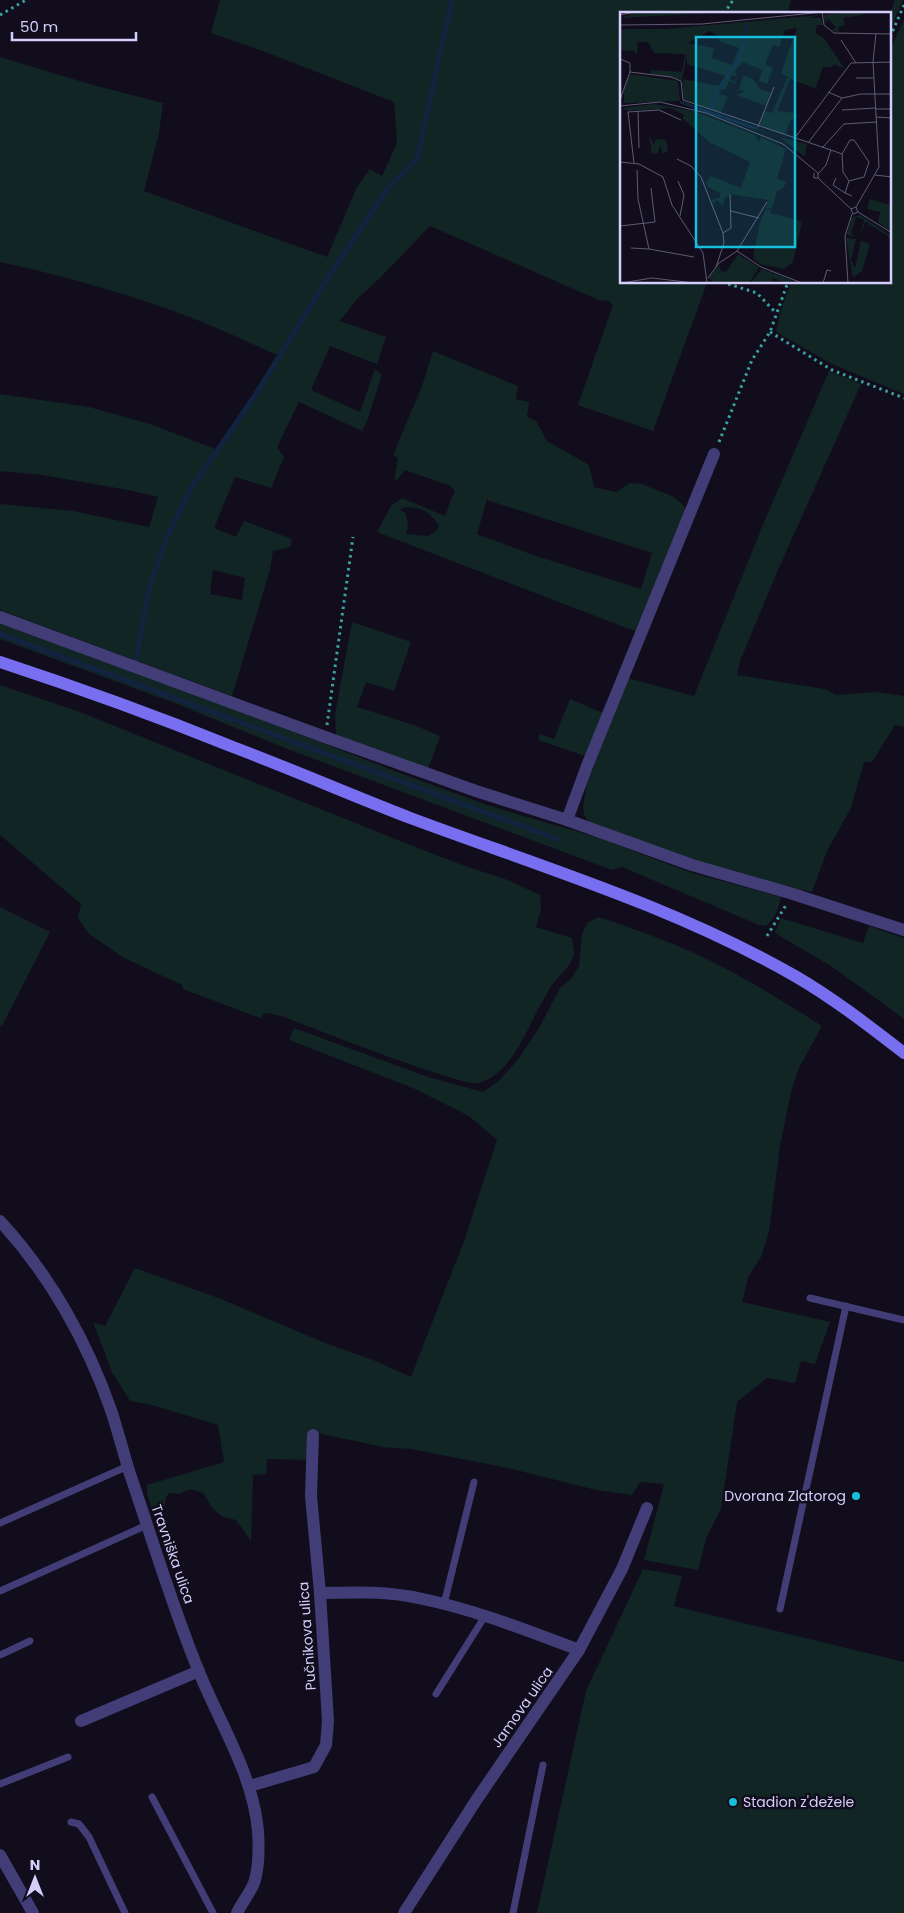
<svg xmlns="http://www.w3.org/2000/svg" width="904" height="1913" font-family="Poppins,sans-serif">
<rect width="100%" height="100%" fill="#110d1c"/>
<g fill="#112525" fill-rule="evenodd">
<path d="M220 0H791L787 14H622V282L707 283 653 431 578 405 613 305 607 300 601 301 430 226 381 277 357 299 340 321 386 337 377 364 330 346 311 390 360 412 375 369 382 374 368 419 362 431 299 402 277 447 284 457 271 488 235 477 214 528 236 537 244 521 292 539 290 547 273 551 270 570 232 696 0 610V504L73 511 149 527 158 497 128 490 42 475 0 471V394L89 407 150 424 218 450 277 355C241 339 205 322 168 309 113 290 57 274 0 262V57L93 85 163 103 159 133 144 191 327 257 357 187 370 169 382 176 397 143 394 102 268 53 211 33ZM213 570 245 578 242 600 210 594Z"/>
<path d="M895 0H903L890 30V14Z"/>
<path d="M904 19V394L832 364 776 332 781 309 791 283 890 282V50Z"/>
<path d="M433 351 518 386 516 399 529 402 527 417 536 421 547 441 589 465 594 487 616 492 630 483 642 484 674 497 684 506 686 514 637 632 377 532 391 506 402 498 445 516 455 490 448 485 405 470 398 479 394 481 398 458 393 455 422 386ZM487 500 652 553 641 589 536 556 477 534ZM406 507C424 508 428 511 439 525L437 530 429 536 406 534 408 525 406 514 400 509Z"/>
<path d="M829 371 861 384 778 570 740 661 737 675 825 689 836 695 877 692 904 696V727L895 725 872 762H864L851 808 827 851 812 892 761 881 709 865 588 822 584 814 583 805 589 773 628 678 694 696 762 527Z"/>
<path d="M352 622 411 642 394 691 366 682 357 707 414 725 440 736 428 769 336 736 335 714Z"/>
<path d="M0 623 178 687 400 773 487 805 599 838 689 872 781 897C779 909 775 918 766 926L759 925 622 867 612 870 290 750 172 702 0 639Z"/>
<path d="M0 685 80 712 400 841 465 866 505 879 540 895 541 909 536 927 572 938C572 943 574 949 574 953 572 965 562 973 555 981 548 990 543 1001 537 1011 524 1037 510 1073 479 1083 464 1088 307 1026 282 1016L265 1013 262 1016 263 1019 183 989 182 985 124 958 89 934 78 918 81 904 0 835Z"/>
<path d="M570 699 603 713 585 756 538 740 540 734 554 739Z"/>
<path d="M0 907 50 932 2 1026 0 1025Z"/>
<path d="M599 917C634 929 669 941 703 957 744 977 783 1001 822 1026L799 1068 792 1088 780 1146 769 1231 761 1257 748 1277 742 1302 830 1322 815 1364 801 1361 795 1383 767 1378 737 1402 721 1509 707 1536 698 1570 644 1560 664 1484 640 1482 632 1495 596 1490 508 1468 411 1449 383 1447 308 1431 307 1460 267 1459 266 1474 253 1475 251 1541 236 1520 223 1517 213 1509 203 1493 190 1489 180 1494 169 1493 166 1497 164 1511 168 1526 159 1533 147 1493V1485L224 1462 218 1425 152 1405 130 1401 112 1372 93 1322 105 1326 135 1268 221 1299 325 1343 373 1360 411 1377 464 1241 497 1140 469 1116 413 1088 289 1040 294 1028 428 1077 483 1092 500 1080 519 1058 539 1028 560 988 571 979 579 966 582 934 588 922Z"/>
<path d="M781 918 863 943 869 926 904 938V1019L834 968 775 933Z"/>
<path d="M643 1569 682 1576 674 1606 904 1662V1913H537L586 1691Z"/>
</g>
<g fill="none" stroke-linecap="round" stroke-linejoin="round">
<g stroke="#122340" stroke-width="5">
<path d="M0 634 560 840"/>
<path d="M135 665 149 589 167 537 190 490 260 388 329 276 388 188 417 159 452 0"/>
</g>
<g stroke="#39a3a2" stroke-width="3" stroke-dasharray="2.5 4" stroke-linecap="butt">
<path d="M724 14 733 0"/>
<path d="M0 15 26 0"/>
<path d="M890 37 904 5"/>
<path d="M722 282 757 293 776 313"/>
<path d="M770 332 832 370 904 398"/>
<path d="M719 442 752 360 770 332 788 282"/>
<path d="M327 725 353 537"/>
<path d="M767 936 786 905"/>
</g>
<g stroke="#423d76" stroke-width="7">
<path d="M810 1298 904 1320"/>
<path d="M0 1523 128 1466"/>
<path d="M0 1591 147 1525"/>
<path d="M444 1604 474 1482"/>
<path d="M780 1609 846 1306"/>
<path d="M0 1655 30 1641"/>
<path d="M436 1694 485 1616"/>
<path d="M0 1784 68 1757"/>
<path d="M152 1797 213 1913"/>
<path d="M71 1822 79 1824 89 1837 125 1913"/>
<path d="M513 1913 543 1765"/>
</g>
<g stroke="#423d76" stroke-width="12">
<path d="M0 617 325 737 476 791 567 820 692 865 793 894 904 930"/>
<path d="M567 820 587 766 714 454"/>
<path d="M0 1221C50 1275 88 1343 112 1413 118 1432 123 1451 129 1471 152 1538 172 1606 199 1672 220 1724 253 1774 258 1831 259 1846 259 1865 255 1880 252 1891 242 1902 237 1913"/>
<path d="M320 1593C354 1592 389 1591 423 1599 476 1610 528 1631 579 1650"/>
<path d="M81 1721 199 1671"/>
<path d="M250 1786 314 1767 326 1745 328 1721 320 1593 311 1496 313 1435"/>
<path d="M0 1855 33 1913"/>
<path d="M404 1913 477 1799 579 1650 622 1569 647 1508"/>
</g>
<path stroke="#786ef0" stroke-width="12" d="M0 662C79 688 156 716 233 747 294 770 353 796 413 819 542 867 675 907 795 976 833 998 869 1026 904 1053"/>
</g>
<g fill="#17bfdd" stroke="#110d1c" stroke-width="2">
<circle cx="856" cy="1496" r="5"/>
<circle cx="733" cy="1802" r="5"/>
</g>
<g text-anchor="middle" stroke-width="5" stroke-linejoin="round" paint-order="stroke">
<g font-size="14" fill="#d5cefa" stroke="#110d1c" text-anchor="end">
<text x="846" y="1501">Dvorana Zlatorog</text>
<text x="743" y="1807" text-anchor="start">Stadion z'dežele</text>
</g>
<g font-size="14" fill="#d5cefa" stroke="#110d1c">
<text transform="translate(173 1554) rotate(71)" y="5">Travniška ulica</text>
<text transform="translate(307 1636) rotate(-94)" y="5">Pučnikova ulica</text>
<text transform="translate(522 1707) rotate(-55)" y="5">Jamova ulica</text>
</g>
</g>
<g transform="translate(620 12)">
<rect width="271" height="271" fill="#110d1c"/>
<path d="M17 0H108L0 6ZM227 0 248 2 223 6 225 14H219L218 20 212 19 216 15 208 7 205 11 204 3ZM201 3 189 6H201L203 13H197L195 21 203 25 225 57 214 52 212 55H203L196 75 200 78 170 67 157 99 175 101 178 105 170 109 165 123 140 113 145 99 152 101 167 66H170L161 61 177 16 165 18 159 35 153 33 145 52 153 56 147 72 139 69 142 58 123 50 115 58 117 65 112 63 110 68 115 70 117 65 115 72 109 69 105 78 102 77 99 82 108 84 101 101 64 88 62 71 63 67 100 74 106 64 67 52V42L62 68 31 62V58L62 60 65 42 34 41 28 30H18L17 43 14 39 0 38V17H47ZM89 19 100 25 99 29 119 36 112 53 92 46 94 36 68 31ZM10 62 58 69 60 89 4 91V76ZM123 63 133 67 141 78 151 80 146 94 117 83 126 79 119 78ZM63 89 161 126 187 132 185 145 161 126 60 91ZM33 92 74 99 135 123 139 129 132 142 141 125 166 137 157 167 167 170 163 176 157 179 152 197 146 196 148 188 110 182 104 187 103 194 97 188 93 193 92 188 100 185V181L88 175 86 170 91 164 121 176 130 150 89 130 63 107 64 103 51 96 8 99 3 96ZM29 122 34 133 36 127 46 128 48 139 43 141 40 133 38 141 32 142ZM250 187 271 193V219L258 210 260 200 247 197ZM146 197 151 198 150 201 182 209 173 250 164 257 140 252 133 246 140 210ZM240 203 271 224V226L249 212 244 228 249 211 245 210 240 226 244 208 240 206 236 222 240 206 236 205 231 222 236 225 227 223 231 207 233 205ZM226 226 236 227 231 248 235 256 241 229 250 232 242 259 233 265ZM118 242 139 255 129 271H93L89 266 96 256 100 254V258L106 260ZM142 257 172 268 166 271 153 266 151 271H134L132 269Z" fill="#112525" fill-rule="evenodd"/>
<path fill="none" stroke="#122340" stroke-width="2.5" d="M60 90 137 117M91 97 97 79 121 42 128 11"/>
<path fill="none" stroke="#5f5a75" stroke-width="1" d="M202 0 204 13 214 21 272 22M0 3 15 0M0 13 82 12 204 0M221 28 236 51M0 47 10 51V60M236 66H254M208 80 222 86M0 88 10 60 51 65 61 69 63 88 211 138M0 94 40 90 86 101 163 132 198 161V166H194V161M255 97H272M222 98 255 96M18 99 19 136M256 105 272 106M138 115 154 75M174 127 231 51 272 50M188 131 222 86 241 82H272M202 136 224 112 257 110M222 142 230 128H234L249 150 244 165 229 169M57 147 71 154 81 165 103 221 104 231 96 255M0 150 19 152 43 165 52 193 83 241 87 271M14 151 8 100 39 98 61 108M17 158 18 187 29 237 74 245M198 162 206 153 211 138 222 142 223 160 229 169 225 181 232 184M255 163 272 165M198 166 231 197M216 166 213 173 225 181M58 169 64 183 60 204M147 190 117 239 141 255 182 271M236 195 238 200 233 202 231 197 236 195 259 155 253 50 256 21M111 199 139 206M238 200 272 221M0 214 35 210 31 176M103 221 111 216 110 182M11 236 29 237M88 266 99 251 117 239M1 271 32 266 74 271M203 271 207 258 211 259M228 271 225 224 232 202"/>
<path fill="#17bfdd" fill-opacity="0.15" stroke="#17bfdd" stroke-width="2.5" d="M76 25H175V235H76Z"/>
<rect width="271" height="271" fill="none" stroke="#d5cefa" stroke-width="2.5"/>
</g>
<g transform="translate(35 1878)" stroke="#110d1c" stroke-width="4" paint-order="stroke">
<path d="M0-4L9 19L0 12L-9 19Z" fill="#d5cefa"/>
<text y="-8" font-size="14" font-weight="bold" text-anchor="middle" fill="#d5cefa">N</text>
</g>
<path d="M12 32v8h124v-8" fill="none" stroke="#d5cefa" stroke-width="2.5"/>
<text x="20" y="32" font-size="15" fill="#d5cefa" stroke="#110d1c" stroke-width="4" paint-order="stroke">50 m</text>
</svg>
